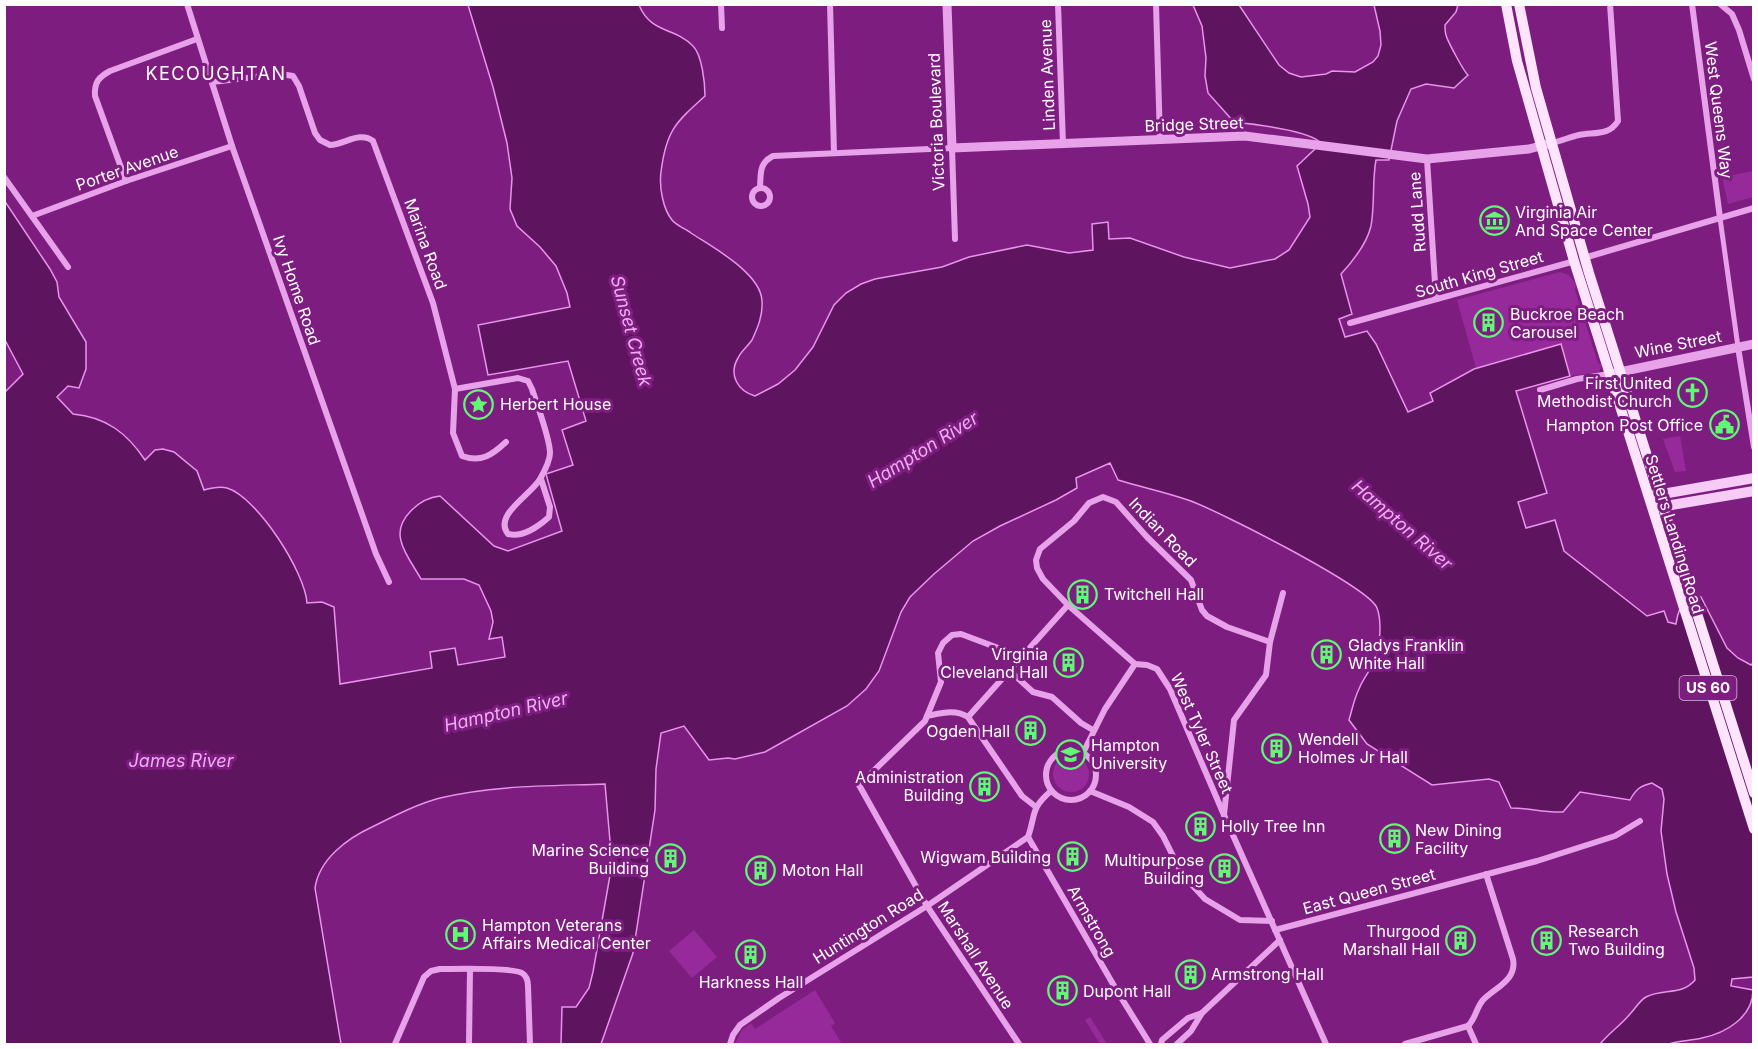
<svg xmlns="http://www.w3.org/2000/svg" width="1758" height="1049" font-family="Inter,sans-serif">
<rect width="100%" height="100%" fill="#7e1d80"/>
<g fill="#972a9a">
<path d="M1753 171V197L1728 204 1722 177Z"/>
<path d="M1560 272 1569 275 1576 284 1575 290 1598 363 1602 365 1599 372 1570 376 1561 344 1476 368 1457 300Z"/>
<path d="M1680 436 1686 471 1675 472 1663 439Z"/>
<circle cx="1071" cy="774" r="18"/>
<path d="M694 930 717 957 692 978 669 951Z"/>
<path d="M815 990 835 1023 831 1026 842 1044H735L742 1030 751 1023 755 1029Z"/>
<path d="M1090 1017 1107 1044H1100L1085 1020Z"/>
</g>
<path fill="#5e145f" stroke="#e795ea" stroke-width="1.5" d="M468 5H639C651 34 675 27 693 46 702 55 705 83 705 96 675 123 666 131 661 172 659 187 663 209 672 220 677 226 686 229 691 233 712 247 761 273 762 301 763 315 758 327 752 340 748 346 741 351 738 358 728 375 738 391 755 396L778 384 795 370 813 347 834 305 846 293 861 284 875 279 942 267 969 257 1027 245 1069 253 1093 250 1092 224 1108 222 1109 239 1130 238 1184 257 1230 268 1275 259 1289 250 1310 217 1308 204 1297 166 1314 150 1320 142C1307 130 1253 124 1234 122L1208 93 1205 76 1206 58 1202 26 1193 5H1239L1279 65 1289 73 1301 77 1326 74 1332 71 1355 72 1373 62 1378 56 1381 45 1380 31 1374 5H1458L1456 12 1445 25C1445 28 1445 32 1446 35 1447 40 1464 72 1468 75L1454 88 1426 84 1411 89 1397 121 1389 160H1376C1372 181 1375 204 1371 226 1367 243 1353 261 1341 274L1352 314 1339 319 1345 337 1367 331 1376 344 1408 412 1433 401 1430 393 1474 369 1561 344 1570 376 1516 391 1547 493 1518 502 1526 528 1555 520 1564 551 1647 616 1664 611 1668 622 1676 624C1678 610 1682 602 1694 594L1701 597 1727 648 1738 658 1751 665 1753 663V977L1732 979 1731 986 1753 990C1753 1017 1726 1033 1702 1038 1690 1041 1680 1040 1669 1044H1600C1609 1033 1621 1025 1630 1014 1636 1008 1639 1001 1646 997 1662 988 1682 996 1695 980L1694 968 1676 912 1667 874 1661 831 1664 799 1662 789 1652 783C1640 786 1636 789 1630 800L1580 792 1563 812C1545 813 1529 808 1511 808L1499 782 1489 779 1432 785 1367 744 1349 720C1352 710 1354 699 1359 689 1363 678 1372 669 1376 657 1380 644 1382 621 1377 608 1369 587 1215 509 1188 500 1165 492 1141 487 1118 480L1110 463 1076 478 1077 488 1056 500 1000 526 973 541 934 574 910 597 901 612 879 671 866 689 847 706 765 752 735 759 728 758 709 760 684 726 661 733 656 769 655 810 633 953 601 1044H561L562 1007H576L589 988 593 972 612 864 605 784C550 786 494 785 440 798 417 804 394 816 372 827 348 838 319 859 315 888L341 1044H5L4 393 23 374 5 340 4 200 50 269 57 282 59 297 86 342V369L79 388 68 386 57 397 73 414C106 417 127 433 145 460L155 450 163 449 174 452 197 471 204 490C211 488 219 486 227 488 257 497 305 572 307 603L322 602 334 607 340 684 432 668 430 652 455 648 458 665 505 657 502 637 489 639 493 622 491 611 479 585 464 579H421C415 568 404 554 401 541 395 519 420 498 440 496L494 546 508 551 562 531 546 474 573 465 562 430 586 421 568 361 488 375 478 325 570 307 567 293 556 266 540 247 517 226 510 209 512 178 507 143 493 87Z"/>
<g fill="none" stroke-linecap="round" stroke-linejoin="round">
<path stroke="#e7a2e9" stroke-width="5" d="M1720 218 1738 347"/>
<g stroke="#e7a2e9" stroke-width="6">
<path d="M187 4 232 146 376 554 389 582"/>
<path d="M721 4 722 28"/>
<path d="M830 4 834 153"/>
<path d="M1058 4 1063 144"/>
<path d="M1156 4 1160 140"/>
<path d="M1692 4 1720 218"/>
<path d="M1720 4 1732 14 1739 30 1754 79"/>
<path d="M212 82 281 74 293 76 299 86 315 133 320 140 330 145C345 144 360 131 373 141L433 303 455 389 518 378 528 381 532 389C537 405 550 438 550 453 550 460 544 472 540 479 531 495 493 515 508 534 522 538 539 526 549 517L550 507 541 479"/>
<path d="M1552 143C1561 141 1570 137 1579 135 1594 132 1609 136 1618 121L1610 4"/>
<path d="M1427 159 1436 299"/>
<path d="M4 177 68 267"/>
<path d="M126 181 95 96C94 82 99 77 110 71L197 39"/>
<path d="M760 187C761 173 759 163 773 156L952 148 955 239"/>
<circle cx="761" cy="197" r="9"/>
<path d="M32 216 126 181 232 146"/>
<path d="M1584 258 1754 208"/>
<path d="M1350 323 1575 261"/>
<path d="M1738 347 1754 447"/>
<path d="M455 389 453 433 462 456C481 463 492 455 506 442"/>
<path d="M1540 390 1577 379 1609 374"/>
<path d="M1270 642 1227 627 1207 616 1202 610 1191 580 1147 537 1116 502 1103 497 1089 503 1074 521 1040 549 1036 560 1037 568 1043 579 1068 605 1135 664 1147 665 1157 669 1170 689 1224 815 1326 1044"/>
<path d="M1010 671 1033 692 1052 697 1081 723 1093 730"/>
<path d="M927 716C942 713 955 709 968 717L1022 796 1036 807"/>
<path d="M968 717 1068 605"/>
<circle cx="1071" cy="775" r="25"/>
<path d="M1083 753 1105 709 1135 664"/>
<path d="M1051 791C1030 809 1036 814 1028 837L1117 991 1150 1044"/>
<path d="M1090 791 1129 807 1153 822 1163 836 1182 874 1205 899 1240 920 1272 921"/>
<path d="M1224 815 1234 720 1266 675 1270 642 1283 593"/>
<path d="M1275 930 1537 861 1615 836 1640 821"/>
<path d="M1468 1026 1476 1044"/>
<path d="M395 1044 424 977 431 971 440 969C455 969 512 967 522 973 527 976 528 981 528 986L530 1044"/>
<path d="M469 1044 470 969"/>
<path d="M730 1044 733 1035 740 1025 779 998 927 906 1028 837"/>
<path d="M1019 1044 927 906 859 785 925 721 941 682 938 653 943 643 952 635 961 634 1022 657"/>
<path d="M1161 1044 1162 1040 1188 1018 1202 1013"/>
<path d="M1177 1044 1191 1031 1202 1013 1280 940"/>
<path d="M1405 1044 1468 1026C1476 1018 1476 1008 1483 1000 1496 987 1517 980 1513 959L1486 874"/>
</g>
<g stroke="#e7a2e9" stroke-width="9">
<path d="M947 4 952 148 1245 136 1427 159 1529 149 1548 144"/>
<path d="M1615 373 1754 344"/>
</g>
<g stroke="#f6ccf7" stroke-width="10">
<path d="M1651 496 1754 478"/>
<path d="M1654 508 1754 491"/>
</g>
<g stroke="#fee4fd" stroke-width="10">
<path d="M1506 4 1517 61 1574 261 1754 829"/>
<path d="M1519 4 1536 88 1589 273 1754 793"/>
</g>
</g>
<defs>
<symbol id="museum-ring" viewBox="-11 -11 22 22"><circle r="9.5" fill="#7e1d80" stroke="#60f874" stroke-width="1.5"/><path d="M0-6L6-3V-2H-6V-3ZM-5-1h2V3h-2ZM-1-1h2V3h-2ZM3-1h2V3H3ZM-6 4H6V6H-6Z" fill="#60f874"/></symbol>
<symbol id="building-ring" viewBox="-11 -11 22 22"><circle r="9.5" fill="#7e1d80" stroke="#60f874" stroke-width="1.5"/><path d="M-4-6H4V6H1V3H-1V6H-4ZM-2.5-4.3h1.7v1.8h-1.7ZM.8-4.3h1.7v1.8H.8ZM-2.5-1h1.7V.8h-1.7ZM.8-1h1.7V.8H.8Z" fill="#60f874"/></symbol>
<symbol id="church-ring" viewBox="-11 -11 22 22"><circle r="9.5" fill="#7e1d80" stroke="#60f874" stroke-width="1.5"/><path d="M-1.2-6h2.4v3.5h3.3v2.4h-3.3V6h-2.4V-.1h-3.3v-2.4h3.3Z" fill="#60f874"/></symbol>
<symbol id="sight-ring" viewBox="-11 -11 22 22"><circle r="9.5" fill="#7e1d80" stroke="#60f874" stroke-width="1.5"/><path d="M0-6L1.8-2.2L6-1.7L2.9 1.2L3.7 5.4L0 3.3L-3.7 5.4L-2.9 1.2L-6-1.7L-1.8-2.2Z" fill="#60f874"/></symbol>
<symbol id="civic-ring" viewBox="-11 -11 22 22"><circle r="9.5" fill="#7e1d80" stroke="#60f874" stroke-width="1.5"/><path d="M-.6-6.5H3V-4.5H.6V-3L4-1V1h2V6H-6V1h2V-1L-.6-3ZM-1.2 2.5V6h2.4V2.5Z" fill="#60f874"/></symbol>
<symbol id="university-ring" viewBox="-11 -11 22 22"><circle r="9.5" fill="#7e1d80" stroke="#60f874" stroke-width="1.5"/><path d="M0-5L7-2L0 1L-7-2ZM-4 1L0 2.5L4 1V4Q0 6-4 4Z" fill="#60f874"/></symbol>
<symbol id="hospital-ring" viewBox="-11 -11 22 22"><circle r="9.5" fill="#7e1d80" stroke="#60f874" stroke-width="1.5"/><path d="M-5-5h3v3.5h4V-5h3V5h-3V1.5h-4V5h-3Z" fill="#60f874"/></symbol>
</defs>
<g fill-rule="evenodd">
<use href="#museum-ring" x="1478" y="204" width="33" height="33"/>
<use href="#building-ring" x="1472" y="306" width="33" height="33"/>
<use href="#church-ring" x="1676" y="376" width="33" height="33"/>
<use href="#sight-ring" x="462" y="388" width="33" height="33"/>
<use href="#civic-ring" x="1708" y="408" width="33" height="33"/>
<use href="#building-ring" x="1066" y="578" width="33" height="33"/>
<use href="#building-ring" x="1310" y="638" width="33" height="33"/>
<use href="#building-ring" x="1052" y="646" width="33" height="33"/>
<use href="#building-ring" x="1014" y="714" width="33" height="33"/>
<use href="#building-ring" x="1260" y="732" width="33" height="33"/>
<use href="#university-ring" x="1054" y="738" width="33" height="33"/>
<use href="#building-ring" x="968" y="770" width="33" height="33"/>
<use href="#building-ring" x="1184" y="810" width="33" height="33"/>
<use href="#building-ring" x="1378" y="822" width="33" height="33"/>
<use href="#building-ring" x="1056" y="840" width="33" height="33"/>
<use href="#building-ring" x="654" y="842" width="33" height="33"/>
<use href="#building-ring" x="1208" y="852" width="33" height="33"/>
<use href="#building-ring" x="744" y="854" width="33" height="33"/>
<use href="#hospital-ring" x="444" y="918" width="33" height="33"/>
<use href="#building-ring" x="1444" y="924" width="33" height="33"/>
<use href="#building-ring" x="1530" y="924" width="33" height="33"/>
<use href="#building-ring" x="734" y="938" width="33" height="33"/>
<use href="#building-ring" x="1174" y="958" width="33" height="33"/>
<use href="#building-ring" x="1046" y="974" width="33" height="33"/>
</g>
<g text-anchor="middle" stroke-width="6" stroke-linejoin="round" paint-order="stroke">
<rect fill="#7e1d80" stroke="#d8bbd9" stroke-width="1.5" x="1679.5" y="676" width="57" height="24" rx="4.5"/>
<g font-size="15" font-weight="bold" fill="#fff">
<text x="1708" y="693">US 60</text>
</g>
<g font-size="16" fill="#fff" stroke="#7e1d80">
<text transform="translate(1047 75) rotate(-92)" y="6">Linden Avenue</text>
<text transform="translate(1719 110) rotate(83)" y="6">West Queens Way</text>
<text transform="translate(936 122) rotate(-92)" y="6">Victoria Boulevard</text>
<text transform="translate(1194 124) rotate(-2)" y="6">Bridge Street</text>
<text transform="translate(127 168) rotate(-19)" y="6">Porter Avenue</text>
<text transform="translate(1417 212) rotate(-94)" y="6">Rudd Lane</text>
<text transform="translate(426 244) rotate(70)" y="6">Marina Road</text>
<text transform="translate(1479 274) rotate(-16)" y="6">South King Street</text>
<text transform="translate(297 290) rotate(71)" y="6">Ivy Home Road</text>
<text transform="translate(1678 344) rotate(-11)" y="6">Wine Street</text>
<text transform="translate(1163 532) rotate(46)" y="6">Indian Road</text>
<text transform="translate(1675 534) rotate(73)" y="6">Settlers Landing Road</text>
<text transform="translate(1202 733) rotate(66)" y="6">West Tyler Street</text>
<text transform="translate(1369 891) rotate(-15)" y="6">East Queen Street</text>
<text transform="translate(1092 921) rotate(60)" y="6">Armstrong</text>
<text transform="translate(868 926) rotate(-32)" y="6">Huntington Road</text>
<text transform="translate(976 955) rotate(57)" y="6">Marshall Avenue</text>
</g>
<g font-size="16" fill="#fff" stroke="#7e1d80" text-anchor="start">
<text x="1515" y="218">Virginia Air<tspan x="1515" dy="18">And Space Center</tspan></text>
<text x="1510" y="320">Buckroe Beach<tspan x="1510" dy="18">Carousel</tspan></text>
<text x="1672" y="389" text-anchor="end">First United<tspan x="1672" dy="18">Methodist Church</tspan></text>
<text x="500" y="410">Herbert House</text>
<text x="1703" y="431" text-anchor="end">Hampton Post Office</text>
<text x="1104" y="600">Twitchell Hall</text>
<text x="1348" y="651">Gladys Franklin<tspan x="1348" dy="18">White Hall</tspan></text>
<text x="1048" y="660" text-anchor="end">Virginia<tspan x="1048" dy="18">Cleveland Hall</tspan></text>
<text x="1010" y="737" text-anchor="end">Ogden Hall</text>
<text x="1298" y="745">Wendell<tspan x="1298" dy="18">Holmes Jr Hall</tspan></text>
<text x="1091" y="751">Hampton<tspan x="1091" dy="18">University</tspan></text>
<text x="964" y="783" text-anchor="end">Administration<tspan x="964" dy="18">Building</tspan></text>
<text x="1221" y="832">Holly Tree Inn</text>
<text x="1415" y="836">New Dining<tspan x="1415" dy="18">Facility</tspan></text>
<text x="649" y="856" text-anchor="end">Marine Science<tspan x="649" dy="18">Building</tspan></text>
<text x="1051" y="863" text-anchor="end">Wigwam Building</text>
<text x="1204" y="866" text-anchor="end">Multipurpose<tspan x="1204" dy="18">Building</tspan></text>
<text x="782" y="876">Moton Hall</text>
<text x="482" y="931">Hampton Veterans<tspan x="482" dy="18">Affairs Medical Center</tspan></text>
<text x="1440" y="937" text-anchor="end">Thurgood<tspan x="1440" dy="18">Marshall Hall</tspan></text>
<text x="1568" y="937">Research<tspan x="1568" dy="18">Two Building</tspan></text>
<text x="1211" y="980">Armstrong Hall</text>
<text x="751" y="988" text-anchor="middle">Harkness Hall</text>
<text x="1083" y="997">Dupont Hall</text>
</g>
<g font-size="18" letter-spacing="1.5" fill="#fff" stroke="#7e1d80">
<text x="216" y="80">KECOUGHTAN</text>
</g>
<g font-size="18" font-style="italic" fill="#eeadf0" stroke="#7e1d80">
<text transform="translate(631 331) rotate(75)" y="6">Sunset Creek</text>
<text transform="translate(923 450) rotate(-32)" y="6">Hampton River</text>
<text transform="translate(1402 525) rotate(41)" y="6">Hampton River</text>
<text transform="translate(506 712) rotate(-13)" y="6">Hampton River</text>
<text x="181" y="767">James River</text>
</g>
</g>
<rect width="1758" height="1049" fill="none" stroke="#ffffff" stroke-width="12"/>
</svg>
